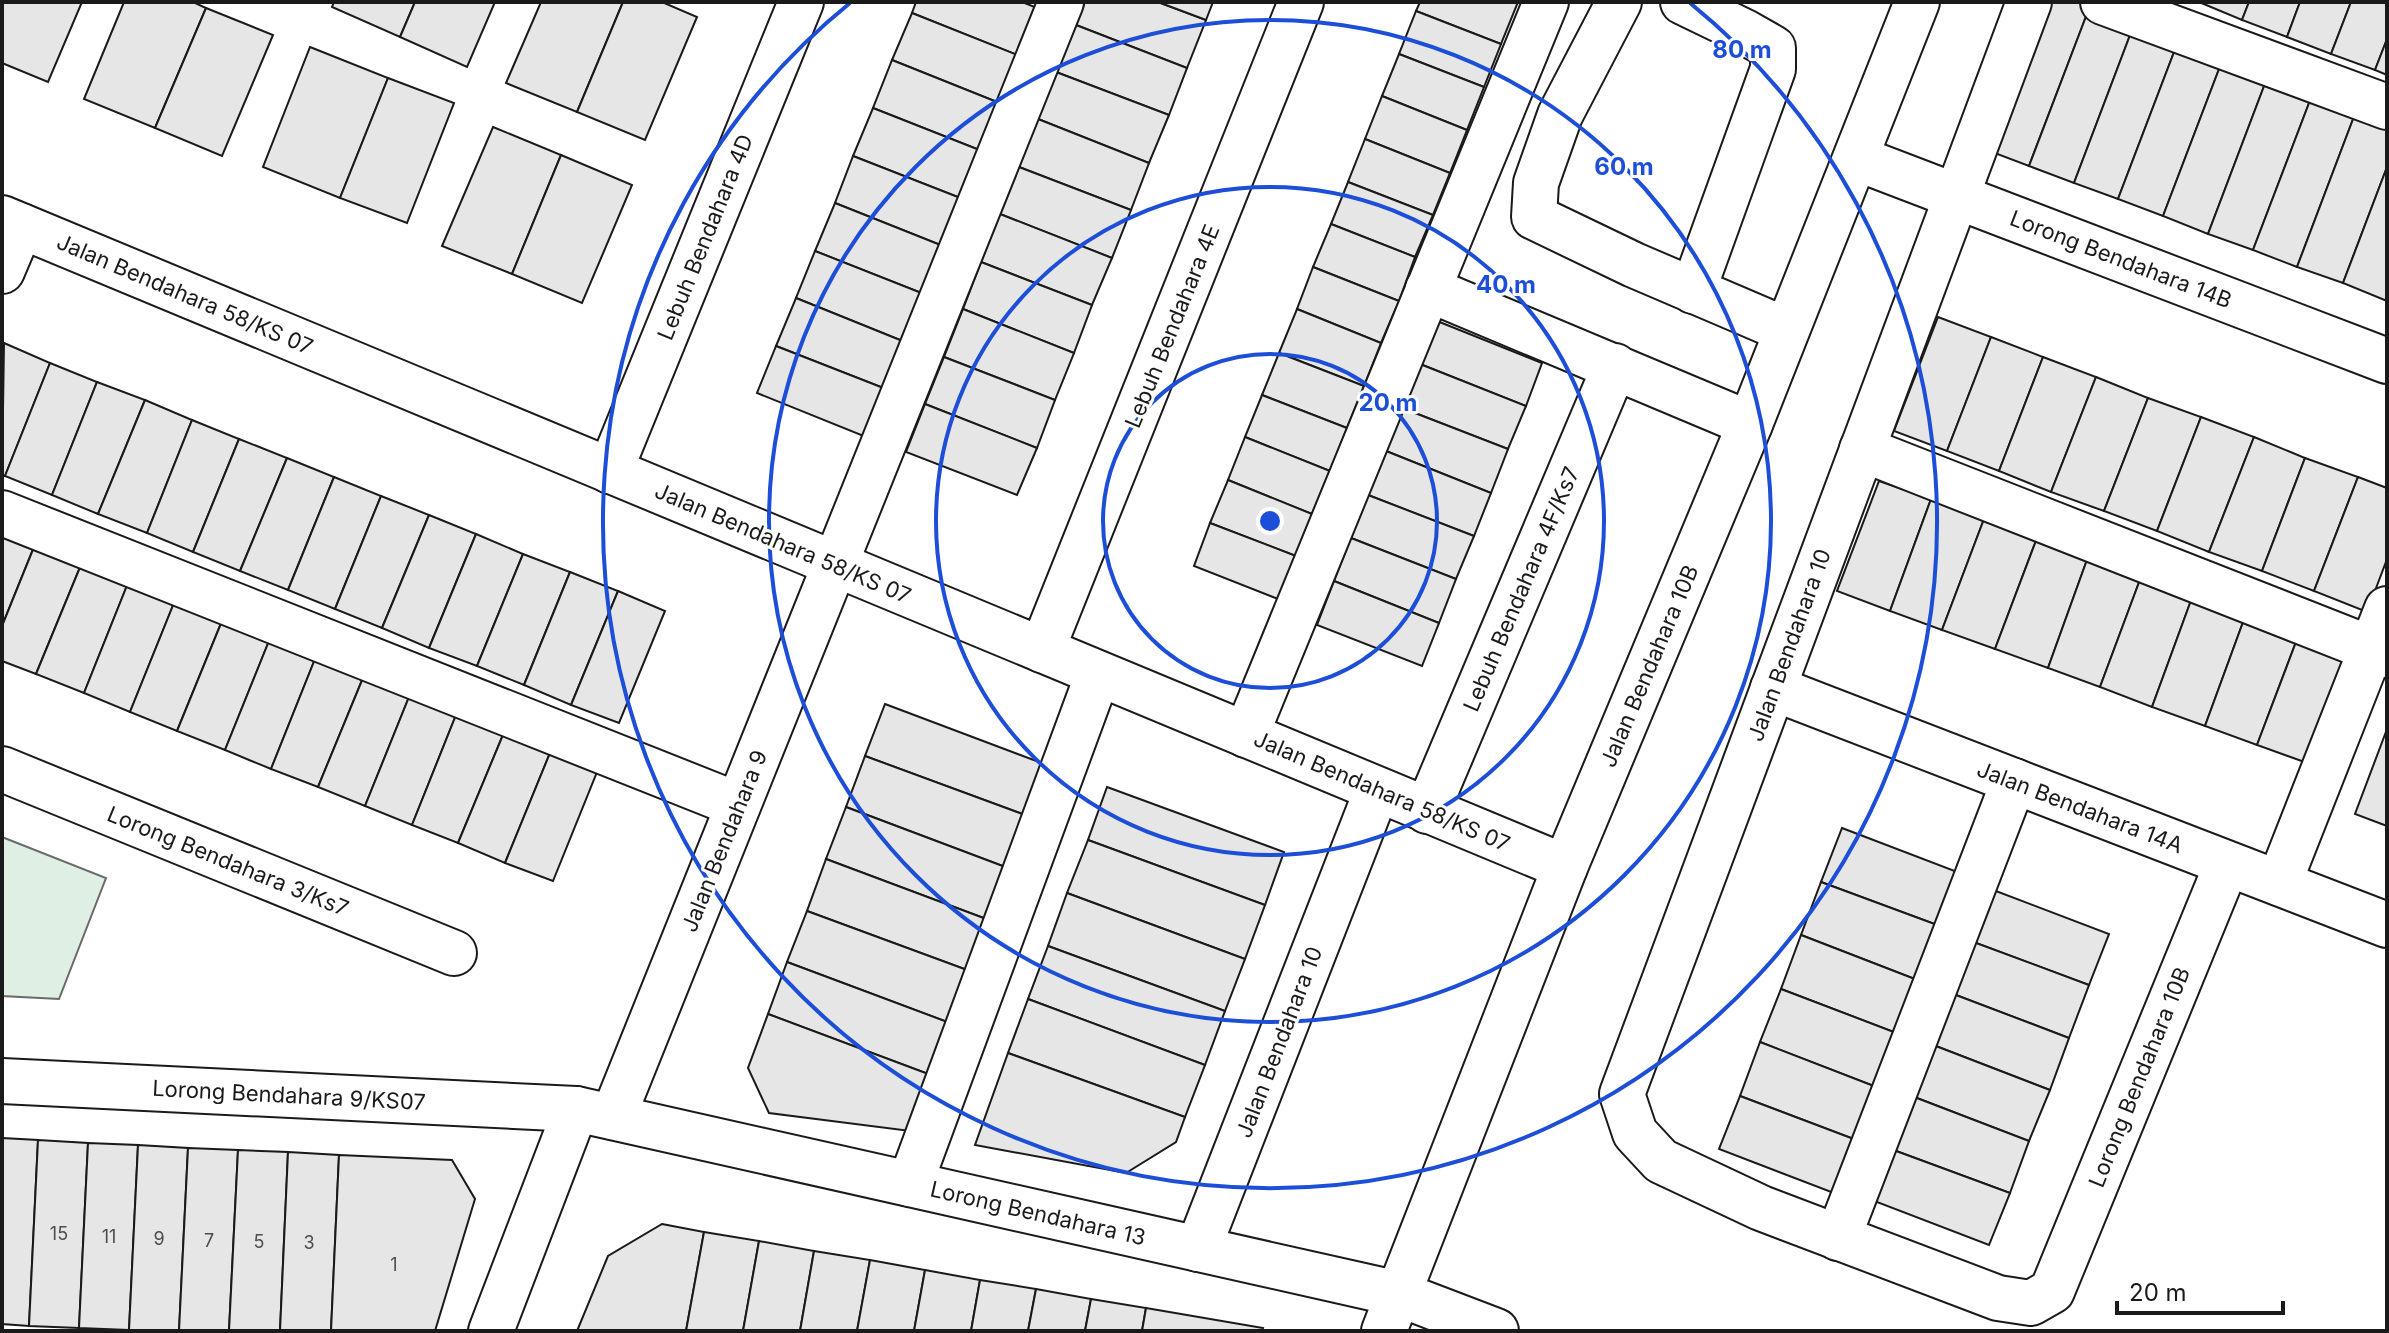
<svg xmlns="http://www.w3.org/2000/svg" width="2389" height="1333" font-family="Inter,sans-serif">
<rect width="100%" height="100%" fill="#fff"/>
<path fill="#e0efe3" stroke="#6a6a6a" stroke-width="2" d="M2 837 106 878 59 999 2 996Z"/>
<g fill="#e6e6e6" stroke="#1a1a1a" stroke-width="2">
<path d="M2 2H82L48 82 2 63Z"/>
<path d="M124 2H193L206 8 155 128 84 99Z"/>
<path d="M334 2H415L400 37 332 7Z"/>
<path d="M415 2H495L467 67 400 37Z"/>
<path d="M541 2H623L577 112 506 83Z"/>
<path d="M623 2H662L697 17 645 140 577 112Z"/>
<path d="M916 2H1022L1040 9 1020 56 912 13Z"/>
<path d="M1085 2H1158L1206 20 1187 68 1076 25Z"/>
<path d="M1158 2H1213L1206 20Z"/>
<path d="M1420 2H1518L1501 44 1416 11Z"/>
<path d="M2040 2H2081L2090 6 2029 166 1984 149Z"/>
<path d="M2199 2H2249L2242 20Z"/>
<path d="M2249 2H2300L2287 37 2242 20Z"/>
<path d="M2300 2H2351L2331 54 2287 37Z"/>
<path d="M2351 2H2387V39L2375 70 2331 54Z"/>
<path d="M2090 6 2135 22 2074 183 2029 166Z"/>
<path d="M206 8 273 35 222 156 155 128Z"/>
<path d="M1416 11 1501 44 1484 87 1399 54Z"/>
<path d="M912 13 1020 56 1002 104 892 60Z"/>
<path d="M2135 22 2179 39 2118 199 2074 183Z"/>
<path d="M1076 25 1187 68 1169 115 1056 72Z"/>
<path d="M2179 39 2224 56 2163 216 2118 199Z"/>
<path d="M2387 39V75L2375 70Z"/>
<path d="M310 47 388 78 340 198 263 167Z"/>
<path d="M1399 54 1484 87 1467 130 1382 96Z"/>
<path d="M2224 56 2269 73 2208 234 2163 216Z"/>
<path d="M892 60 1002 104 982 151 873 108Z"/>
<path d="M1056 72 1169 115 1149 163 1038 119Z"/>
<path d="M2269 73 2314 90 2253 250 2208 234Z"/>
<path d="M388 78 454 103 407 223 340 198Z"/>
<path d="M2314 90 2358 106 2297 267 2253 250Z"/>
<path d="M1382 96 1467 130 1450 173 1365 139Z"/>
<path d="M2358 106 2387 117V167L2343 283 2297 267Z"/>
<path d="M873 108 982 151 963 199 853 156Z"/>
<path d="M1038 119 1149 163 1131 210 1019 167Z"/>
<path d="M493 127 561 155 512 274 442 246Z"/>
<path d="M1365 139 1450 173 1433 215 1348 182Z"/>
<path d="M561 155 632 185 582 303 512 274Z"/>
<path d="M853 156 963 199 943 246 835 203Z"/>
<path d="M1019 167 1131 210 1112 258 1000 214Z"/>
<path d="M2387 167V301L2343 283Z"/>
<path d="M1348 182 1433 215 1415 257 1331 224Z"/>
<path d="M835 203 943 246 924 294 815 251Z"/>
<path d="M1000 214 1112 258 1092 305 981 262Z"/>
<path d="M1331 224 1415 257 1399 301 1313 267Z"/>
<path d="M815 251 924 294 905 342 796 298Z"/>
<path d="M981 262 1092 305 1074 353 963 309Z"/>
<path d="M1313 267 1399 301 1381 343 1297 309Z"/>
<path d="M796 298 905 342 886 389 776 346Z"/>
<path d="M963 309 1074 353 1055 400 944 357Z"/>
<path d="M1297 309 1381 343 1364 386 1279 353Z"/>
<path d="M1938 317 1991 337 1947 451 1894 431Z"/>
<path d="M1437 321 1542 363 1526 406 1420 364Z"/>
<path d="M1991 337 2043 357 1999 471 1947 451Z"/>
<path d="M4 343 50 363 5 476 2 475Z"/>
<path d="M776 346 886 389 866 437 757 393Z"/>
<path d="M1279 353 1364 386 1347 428 1262 395Z"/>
<path d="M944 357 1055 400 1037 448 925 404Z"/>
<path d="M2043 357 2096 377 2051 492 1999 471Z"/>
<path d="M50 363 97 382 52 495 5 476Z"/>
<path d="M1420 364 1526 406 1508 449 1402 408Z"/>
<path d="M2096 377 2148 398 2104 511 2051 492Z"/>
<path d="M97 382 145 400 98 514 52 495Z"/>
<path d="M1262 395 1347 428 1330 471 1245 437Z"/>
<path d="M2148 398 2201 417 2157 531 2104 511Z"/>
<path d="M145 400 192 420 147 533 98 514Z"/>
<path d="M925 404 1037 448 1017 495 906 452Z"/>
<path d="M1402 408 1508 449 1491 493 1386 451Z"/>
<path d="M2201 417 2254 437 2209 552 2157 531Z"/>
<path d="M192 420 239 439 193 552 147 533Z"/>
<path d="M1245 437 1330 471 1312 514 1228 480Z"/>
<path d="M2254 437 2305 458 2262 571 2209 552Z"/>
<path d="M239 439 287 458 240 571 193 552Z"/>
<path d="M1386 451 1491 493 1474 536 1368 495Z"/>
<path d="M287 458 334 477 288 590 240 571Z"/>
<path d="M2305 458 2358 477 2314 591 2262 571Z"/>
<path d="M334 477 381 496 335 609 288 590Z"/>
<path d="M2358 477 2387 488V559L2367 612 2314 591Z"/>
<path d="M1228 480 1312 514 1296 556 1210 523Z"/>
<path d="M1879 481 1931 499 1890 611 1837 591Z"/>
<path d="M1368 495 1474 536 1456 579 1351 538Z"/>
<path d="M381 496 429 515 382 628 335 609Z"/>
<path d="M1931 499 1984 519 1942 630 1890 611Z"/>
<path d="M429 515 476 534 429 648 382 628Z"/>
<path d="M1984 519 2037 538 1995 649 1942 630Z"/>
<path d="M1210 523 1296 556 1278 599 1194 566Z"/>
<path d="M2 528 36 542 2 626Z"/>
<path d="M476 534 523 554 477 666 429 648Z"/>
<path d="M1351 538 1456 579 1439 623 1334 581Z"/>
<path d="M2037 538 2088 557 2048 668 1995 649Z"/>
<path d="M36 542 83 560 36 674 2 661V626Z"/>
<path d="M523 554 570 572 524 685 477 666Z"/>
<path d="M2088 557 2141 577 2100 687 2048 668Z"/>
<path d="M83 560 130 578 84 693 36 674Z"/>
<path d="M570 572 618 591 571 705 524 685Z"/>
<path d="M2141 577 2193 595 2152 707 2100 687Z"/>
<path d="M130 578 176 598 130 712 84 693Z"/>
<path d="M1334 581 1439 623 1422 666 1317 625Z"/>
<path d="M618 591 665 611 619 723 571 705Z"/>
<path d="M2193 595 2246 614 2205 726 2152 707Z"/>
<path d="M176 598 224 616 177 731 130 712Z"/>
<path d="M2246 614 2299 634 2257 745 2205 726Z"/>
<path d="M224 616 271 636 225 750 177 731Z"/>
<path d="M2299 634 2351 653 2310 764 2257 745Z"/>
<path d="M271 636 317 654 271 769 225 750Z"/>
<path d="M317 654 365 673 318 787 271 769Z"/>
<path d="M365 673 411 692 365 806 318 787Z"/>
<path d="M411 692 458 710 412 825 365 806Z"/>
<path d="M885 704 1055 768 1036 819 865 756Z"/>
<path d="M458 710 505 730 458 843 412 825Z"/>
<path d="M2387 729V826L2355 814Z"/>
<path d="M505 730 552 748 505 863 458 843Z"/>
<path d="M552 748 599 767 553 881 505 863Z"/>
<path d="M865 756 1036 819 1016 871 846 807Z"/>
<path d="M1107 787 1284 852 1265 905 1088 840Z"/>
<path d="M846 807 1016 871 997 923 826 859Z"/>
<path d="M1842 828 1960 873 1940 926 1821 882Z"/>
<path d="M1088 840 1265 905 1245 959 1067 893Z"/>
<path d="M826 859 997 923 978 974 807 911Z"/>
<path d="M1821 882 1940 926 1920 981 1801 935Z"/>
<path d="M1988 888 2109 934 2089 985 1968 940Z"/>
<path d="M1067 893 1245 959 1225 1011 1048 946Z"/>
<path d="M807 911 978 974 958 1026 787 962Z"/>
<path d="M1801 935 1920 981 1899 1034 1781 989Z"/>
<path d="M1968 940 2089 985 2069 1038 1948 992Z"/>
<path d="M1048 946 1225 1011 1205 1065 1028 999Z"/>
<path d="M787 962 958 1026 939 1078 768 1014Z"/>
<path d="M1781 989 1899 1034 1879 1088 1760 1042Z"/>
<path d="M1948 992 2069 1038 2050 1090 1928 1043Z"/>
<path d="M1028 999 1205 1065 1185 1117 1008 1053Z"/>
<path d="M768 1014 939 1078 918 1132 769 1113 748 1068Z"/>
<path d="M1760 1042 1879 1088 1859 1141 1740 1096Z"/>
<path d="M1928 1043 2050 1090 2029 1141 1909 1095Z"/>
<path d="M1008 1053 1185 1117 1176 1142 1126 1173 975 1145Z"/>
<path d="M1909 1095 2029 1141 2010 1193 1888 1148Z"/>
<path d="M1740 1096 1859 1141 1839 1195 1719 1149Z"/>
<path d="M2 1138 38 1140 29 1326 2 1324Z"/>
<path d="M38 1140 88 1143 79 1328 29 1326Z"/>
<path d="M88 1143 138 1145 129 1330 79 1328Z"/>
<path d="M138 1145 188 1148 179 1331 129 1330Z"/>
<path d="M188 1148 238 1150 229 1331H179Z"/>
<path d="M1888 1148 2010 1193 1989 1245 1869 1199Z"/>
<path d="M238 1150 288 1152 280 1331H229Z"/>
<path d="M288 1152 339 1155 331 1331H280Z"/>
<path d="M339 1155 452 1160 475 1199 435 1331H331Z"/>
<path d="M662 1224 704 1232 686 1331H577L608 1256Z"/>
<path d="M704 1232 759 1241 743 1331H686Z"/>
<path d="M759 1241 814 1251 800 1331H743Z"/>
<path d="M814 1251 870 1260 857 1331H800Z"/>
<path d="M870 1260 925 1270 914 1331H857Z"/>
<path d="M925 1270 980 1280 971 1331H914Z"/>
<path d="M980 1280 1036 1289 1028 1331H971Z"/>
<path d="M1036 1289 1091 1299 1085 1331H1028Z"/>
<path d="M1091 1299 1146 1308 1142 1331H1085Z"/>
<path d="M1146 1308 1263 1328 1262 1331H1142Z"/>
</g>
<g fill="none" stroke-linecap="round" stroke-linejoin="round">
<defs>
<g id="minor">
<path d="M1619 2 1560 115 1536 183 1534 217 1634 265 1786 330"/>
<path d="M1683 2 1745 32 1773 48V69L1693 291"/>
<path d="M2029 2 1622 1094 1635 1133 1661 1161 1761 1208 1998 1298 2031 1303 2052 1291 2227 864"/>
<path d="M2103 2 2387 107"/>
<path d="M1856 158 2387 361"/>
<path d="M2 218 1565 867"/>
<path d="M2 271 21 226"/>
<path d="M1428 289 1750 424"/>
<path d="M1862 449 2387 655"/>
<path d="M610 471 801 2"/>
<path d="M2 513 738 805"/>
<path d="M1042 650 1301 2"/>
<path d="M1773 688 2387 925"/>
<path d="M1246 735 1546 2"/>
<path d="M2 769 454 953"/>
<path d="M1427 811 1615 366"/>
<path d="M2279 883 2387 609"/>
<path d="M2 1081 576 1109 1399 1294 1496 1331"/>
<path d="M613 1117 1061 2"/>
<path d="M910 1184 1098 674"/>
<path d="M1838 1238 2014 781"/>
<path d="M1198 1249 1377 790"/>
<path d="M491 1331 576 1109"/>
<path d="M1384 1331 1565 867 1750 424 1917 2"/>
</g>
</defs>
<use href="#minor" stroke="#1a1a1a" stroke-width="48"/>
<use href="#minor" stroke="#fff" stroke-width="44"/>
</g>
<g fill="none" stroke="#1d4ed8" stroke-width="4">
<circle cx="1270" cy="521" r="167"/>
<circle cx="1270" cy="521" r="334"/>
<circle cx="1270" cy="521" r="501"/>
<path d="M1690 3A667 667 0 1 1 850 3"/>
</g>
<g text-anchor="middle" stroke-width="6" stroke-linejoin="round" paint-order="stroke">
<g font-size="18" fill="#4d4d4d">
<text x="59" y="1240">15</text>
<text x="109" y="1243">11</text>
<text x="159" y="1245">9</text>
<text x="209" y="1247">7</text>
<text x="259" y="1248">5</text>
<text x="309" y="1249">3</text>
<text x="394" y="1271">1</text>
</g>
<g font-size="22" fill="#1a1a1a" stroke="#fff">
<text transform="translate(705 237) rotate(-68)" y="8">Lebuh Bendahara 4D</text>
<text transform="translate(2121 259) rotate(21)" y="8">Lorong Bendahara 14B</text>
<text transform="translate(185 294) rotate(23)" y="8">Jalan Bendahara 58/KS 07</text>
<text transform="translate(1172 326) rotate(-68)" y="8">Lebuh Bendahara 4E</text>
<text transform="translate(783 543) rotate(23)" y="8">Jalan Bendahara 58/KS 07</text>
<text transform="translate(1521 589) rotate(-67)" y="8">Lebuh Bendahara 4F/Ks7</text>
<text transform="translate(1789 645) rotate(-70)" y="8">Jalan Bendahara 10</text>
<text transform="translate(1649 666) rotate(-67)" y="8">Jalan Bendahara 10B</text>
<text transform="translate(1382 791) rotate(23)" y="8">Jalan Bendahara 58/KS 07</text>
<text transform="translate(2080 807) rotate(21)" y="8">Jalan Bendahara 14A</text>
<text transform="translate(724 841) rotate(-68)" y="8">Jalan Bendahara 9</text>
<text transform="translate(228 861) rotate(22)" y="8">Lorong Bendahara 3/Ks7</text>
<text transform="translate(1279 1042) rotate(-69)" y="8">Jalan Bendahara 10</text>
<text transform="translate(2139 1077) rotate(-68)" y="8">Lorong Bendahara 10B</text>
<text transform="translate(289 1095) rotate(3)" y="8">Lorong Bendahara 9/KS07</text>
<text transform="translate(1038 1213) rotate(13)" y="8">Lorong Bendahara 13</text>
</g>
</g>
<circle cx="1270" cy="521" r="12" fill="#1d4ed8" stroke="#fff" stroke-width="4"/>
<g font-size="24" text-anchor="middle" font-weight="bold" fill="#1d4ed8" stroke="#fff" stroke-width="6" stroke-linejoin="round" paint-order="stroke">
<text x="1742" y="58">80 m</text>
<text x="1624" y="175">60 m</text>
<text x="1506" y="293">40 m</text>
<text x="1388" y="411">20 m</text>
</g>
<rect width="2389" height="1333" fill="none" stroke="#1a1a1a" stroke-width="8"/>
<path d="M2117 1301v12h166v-12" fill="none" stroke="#1a1a1a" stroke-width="4"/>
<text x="2129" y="1301" font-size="24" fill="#1a1a1a" stroke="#ffffff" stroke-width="6" paint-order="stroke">20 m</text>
</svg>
